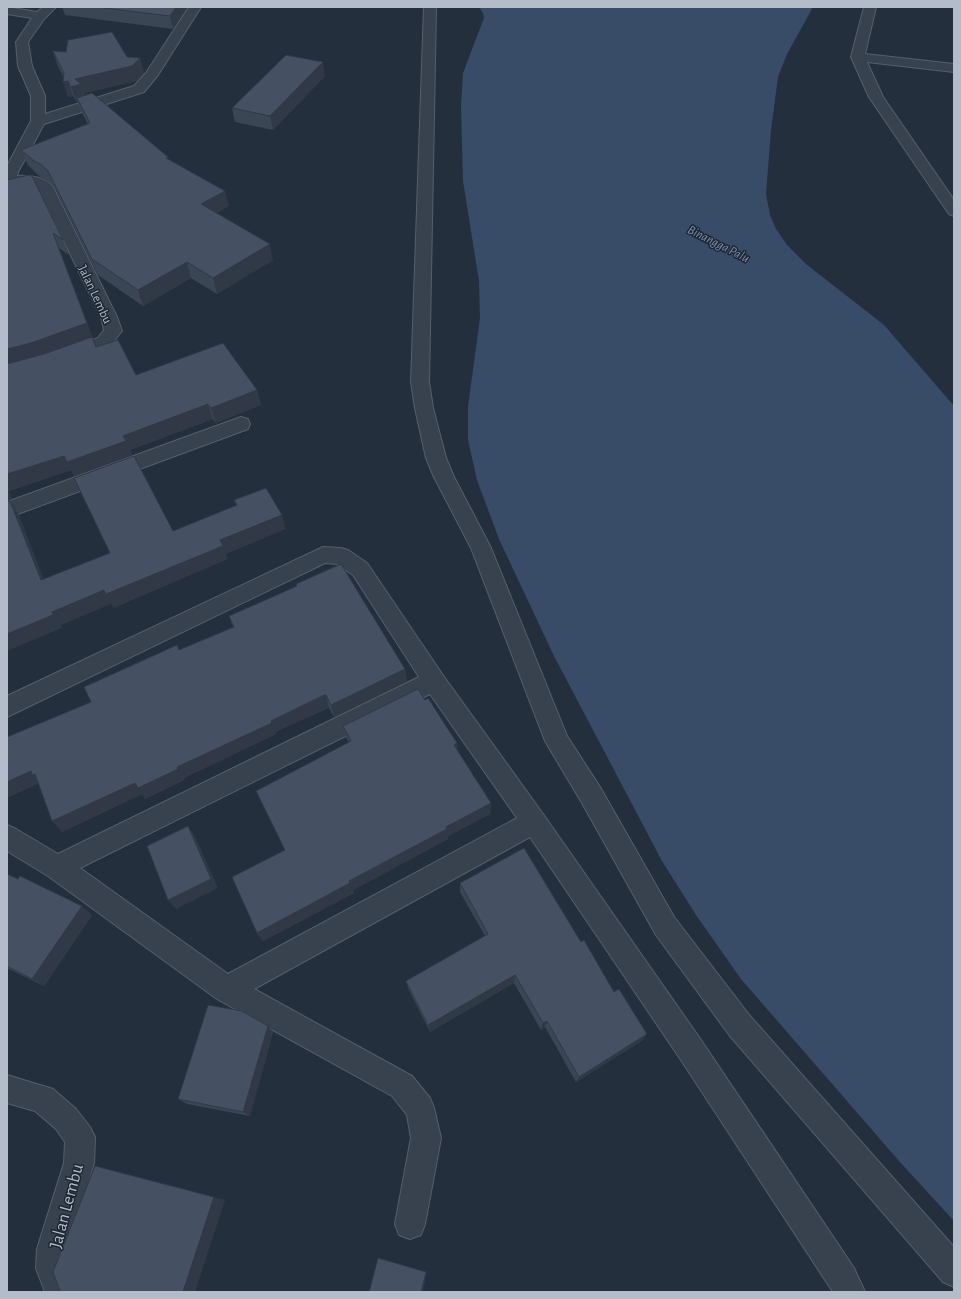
<svg xmlns="http://www.w3.org/2000/svg" width="961" height="1299" font-family="'Alegreya Sans',sans-serif">
<rect width="100%" height="100%" fill="#242f3e"/>
<path fill="#394c67" d="M479 7H813L787 54 778 77 771 130 766 194 770 215 776 229 787 245 806 264 884 325 954 406V1221L900 1162 741 979 696 915 662 861 554 656 499 539 477 480 468 440V407L480 318 479 281 463 181 461 105 463 73 484 18 483 13Z"/>
<g fill="none" stroke-linecap="round" stroke-linejoin="round">
<defs>
<g id="minor">
<path d="M7 7 37 12 43 7H56L44 19 28 42 32 66 45 96V114L134 86 146 73 189 7H201L158 75 144 92 44 124 18 172 17 176C29 175 46 177 53 187L117 317 122 331 110 346 68 361 62 359 59 355 62 351 98 338 104 330 101 317 39 190 26 184 7 186V166L31 121V96L18 66 16 42 32 18 7 14Z"/>
<path d="M424 7H436L429 382 433 408 446 458 454 477 491 548 567 736 600 787 674 917 750 1016 954 1247V1287L943 1282 730 1036 656 935 582 803 545 741 471 548 434 477 426 458 415 408 411 382Z"/>
<path d="M864 7H876L865 54 954 64V72L867 62 883 97 954 200V216L949 214 869 97 851 57Z"/>
<path d="M241 417 248 419 250 424 248 429 7 518V502Z"/>
<path d="M323 547 341 548 348 550 367 563 442 674 543 814 701 1040 854 1268 865 1292H833L681 1060 530 837 254 989 412 1076 430 1098 434 1108 441 1138 425 1224 421 1235 410 1239 399 1235 395 1224 411 1138 407 1115 392 1096 217 999 48 876 7 851V825L16 829 58 854 419 677 353 575 337 564 325 563 7 717V696ZM430 694 517 818 228 974 80 868Z"/>
<path d="M7 1075 53 1089 76 1109 90 1127 95 1137 94 1163 69 1249 68 1268 77 1292H45L36 1268 37 1249 64 1163 65 1142 56 1129 35 1111 7 1103Z"/>
</g>
</defs>
<use href="#minor" stroke="#565f6c" stroke-width="2"/>
<use href="#minor" fill="#38414e" fill-rule="evenodd"/>
</g>
<g fill="#3b4654">
<path d="M62 7H187L173 29 65 15Z"/>
<path d="M53 51 140 58 144 73 136 81 84 93 85 95 229 206 217 213 273 260 217 294 191 278 143 306 98 275 54 186 47 180 40 177 28 165 21 150 88 124 82 113 78 102H77L73 96 68 97 63 76 58 66Z"/>
<path d="M325 76 273 130 235 122 232 108Z"/>
<path d="M7 180 63 240 69 255 59 248 96 347 136 375 257 390 261 405 216 423 213 419 130 450 132 455 74 476 71 470 9 491 12 499 7 501Z"/>
<path d="M296 584 405 669 407 681 334 717 329 708 326 709 275 732 276 734 184 778V780L145 799 142 794 62 832 39 783 91 702 179 650 233 627 229 616 297 587Z"/>
<path d="M343 726 457 750 491 803 490 814 448 836V839L353 890 354 893 263 941 257 933 285 850 349 742 346 738Z"/>
<path d="M7 874 92 915 44 986 7 968Z"/>
<path d="M460 883 581 942 643 1040 576 1082 545 1027 541 1030 514 983 430 1032 408 988 406 981 485 936 460 892Z"/>
<path d="M273 1032 250 1116 187 1104 178 1099Z"/>
</g>
<g fill="#303945">
<path d="M176 7H187L173 29 170 16Z"/>
<path d="M140 58 144 73 136 81 84 93 86 99 77 98 78 102H77L71 87 75 79Z"/>
<path d="M323 62 325 76 273 130 270 116Z"/>
<path d="M68 81 73 96 68 97 63 82Z"/>
<path d="M225 191 229 206 205 220 201 204Z"/>
<path d="M53 233 98 352 7 366V349Z"/>
<path d="M270 244 273 260 217 294 213 278Z"/>
<path d="M187 262 191 278 143 306 138 290Z"/>
<path d="M257 390 261 405 216 423 211 408Z"/>
<path d="M208 404 213 419 130 450 132 455 74 476 71 470 9 491 12 499 7 501V474L123 436Z"/>
<path d="M10 501 19 515 49 593 41 580Z"/>
<path d="M282 515 286 529 226 554 228 559 114 608 111 604 61 625 62 628 7 651V634L52 612 220 540Z"/>
<path d="M405 669 407 681 334 717 331 705Z"/>
<path d="M326 695 329 708 275 732 276 734 184 778V780L145 799 142 794 62 832 52 821 135 783 177 767 271 721Z"/>
<path d="M457 743 458 755 454 745Z"/>
<path d="M31 771 35 774 40 783 7 798V782Z"/>
<path d="M491 803 490 814 448 836V839L353 890 354 893 263 941 257 933 446 827Z"/>
<path d="M188 826 195 836 218 888 176 909 168 900Z"/>
<path d="M82 906 92 915 44 986 32 979Z"/>
<path d="M515 975 514 983 430 1032 428 1025Z"/>
<path d="M547 1021 545 1027 541 1030 543 1023Z"/>
<path d="M268 1026 273 1032 250 1116 243 1112Z"/>
<path d="M647 1034 643 1040 576 1082 579 1077Z"/>
<path d="M214 1197 225 1200 195 1292H183Z"/>
<path d="M378 1258 381 1259 427 1272 423 1292H421Z"/>
</g>
<g fill="#455162" stroke="#303945">
<path d="M96 7H176L170 16Z"/>
<path d="M112 32 127 57 140 58 132 66 75 79 81 84 71 87 68 81 63 82 64 73 53 51 66 52 68 40Z"/>
<path d="M286 55 323 62 270 116 232 108Z"/>
<path d="M92 93 168 157 166 158 225 191 201 204 270 244 213 278 187 262 138 290 92 259 48 171 41 164 34 161 21 150 90 123 77 98Z"/>
<path d="M29 175 32 176 63 240 53 233 87 323 31 343 7 349V180Z"/>
<path d="M92 337 96 347 118 340 136 375 223 343 257 390 211 408 208 404 123 436 126 441 67 462 64 456 7 474V364L44 354Z"/>
<path d="M134 456 173 531 237 505 234 500 266 488 282 515 220 540 223 546 106 594 104 590 52 612 53 615 7 634V502L10 501 41 580 110 553 74 478Z"/>
<path d="M341 564 405 669 331 705 326 695 322 696 271 721 272 723 177 767 178 769 138 788 135 783 52 821 35 774 32 775 31 771 7 782V737L91 702 84 687 177 645 179 650 234 627 229 616 297 586 296 584Z"/>
<path d="M418 689 425 700 428 698 457 743 454 745 491 803 446 827 447 829 349 881 350 883 257 933 232 877 285 850 256 791 351 741 343 726Z"/>
<path d="M188 826 211 879 168 900 147 846Z"/>
<path d="M524 848 581 942 584 940 614 992 619 989 647 1034 579 1077 547 1021 543 1023 515 975 428 1025 406 981 488 934 460 883Z"/>
<path d="M7 874 18 879 20 876 82 906 32 979 7 966Z"/>
<path d="M208 1005 242 1011 268 1026 243 1112 178 1099Z"/>
<path d="M95 1166 214 1197 183 1292H64L60 1291 53 1272Z"/>
<path d="M378 1258 426 1272 421 1292H369Z"/>
</g>
<g text-anchor="middle" stroke-width="3" stroke-linejoin="round" paint-order="stroke">
<g font-size="13" font-style="italic" fill="#7c92b1" stroke="#1d2633">
<text transform="translate(719 243) rotate(27)" y="5">Binangga Palu</text>
</g>
<g font-size="13" fill="#b4bcc9" stroke="#1d2633">
<text transform="translate(96 294) rotate(65)" y="5">Jalan Lembu</text>
</g>
<g font-size="18" fill="#b4bcc9" stroke="#1d2633">
<text transform="translate(66 1206) rotate(-75)" y="6">Jalan Lembu</text>
</g>
</g>
<rect width="961" height="1299" fill="none" stroke="#b4bcc9" stroke-width="16"/>
</svg>
